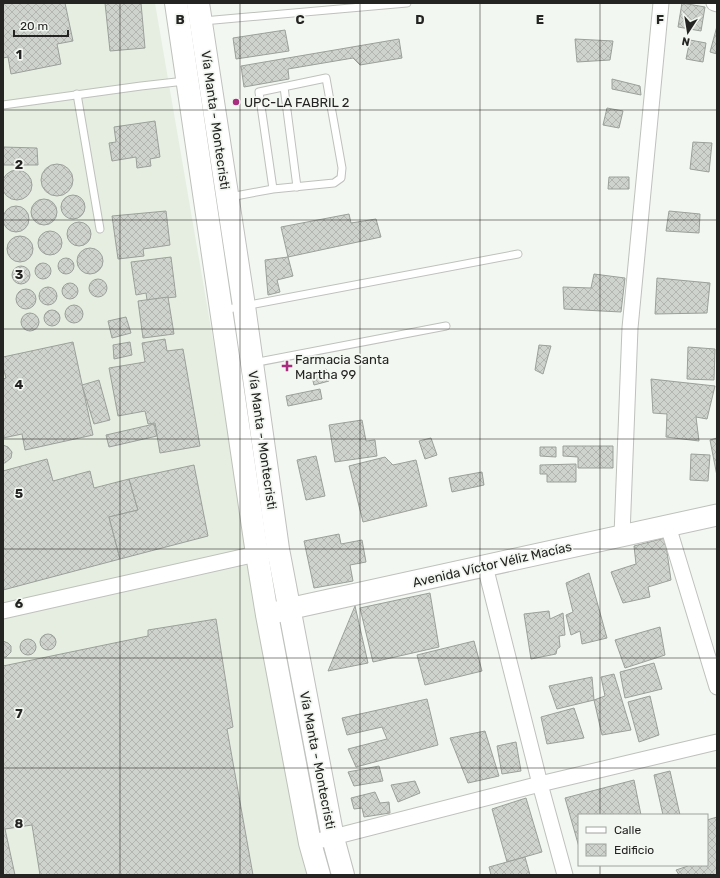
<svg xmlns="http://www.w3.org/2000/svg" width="720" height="878" font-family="Rubik,sans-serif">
<defs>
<pattern id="building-cross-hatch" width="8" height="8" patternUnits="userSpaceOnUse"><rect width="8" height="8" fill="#cfd3cd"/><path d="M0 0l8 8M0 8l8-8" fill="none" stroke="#b2b5b0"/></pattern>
</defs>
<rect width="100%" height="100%" fill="#f3f7f1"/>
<path fill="#e6eee1" d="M3 3H155L253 572 309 875H3Z"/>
<g fill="url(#building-cross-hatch)" stroke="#9ca09a">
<path d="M7 3H65L73 41 57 44 61 64 11 74 8 57 3 58V4Z"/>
<path d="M105 3H141L145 48 110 51Z"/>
<path d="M682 3 705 7 701 31 678 27Z"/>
<path d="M717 26V54L710 52Z"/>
<path d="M285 30 289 51 236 59 233 38Z"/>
<path d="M399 39 402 58 360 65 353 58 288 69 289 79 244 87 241 66Z"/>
<path d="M575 39 613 41 610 60 577 62Z"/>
<path d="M690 40 706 43 703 62 686 59Z"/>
<path d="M612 79 640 86 641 95 612 89Z"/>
<path d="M607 108 623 111 619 128 603 125Z"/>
<path d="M155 121 160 157 150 159 151 166 137 168 136 157 112 161 109 143 116 142 114 127Z"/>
<path d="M693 142 712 143 709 172 690 169Z"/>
<path d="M3 147 37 148 38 165H3Z"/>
<circle cx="57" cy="180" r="16"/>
<circle cx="17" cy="185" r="15"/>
<path d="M609 177H629V189H608Z"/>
<circle cx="73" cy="207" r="12"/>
<circle cx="44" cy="212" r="13"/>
<circle cx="16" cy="219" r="13"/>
<path d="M166 211 170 245 143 249 144 256 118 259 112 216Z"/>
<path d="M669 211 700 214 699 233 666 231Z"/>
<path d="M349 214 351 223 376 219 381 237 288 257 281 227Z"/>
<circle cx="79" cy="234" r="12"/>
<circle cx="50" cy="243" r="12"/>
<circle cx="20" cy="249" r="13"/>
<circle cx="90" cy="261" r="13"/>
<path d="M171 257 176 297 147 300 146 293 136 295 131 262Z"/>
<path d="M288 257 293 276 277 280 280 292 268 295 265 260Z"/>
<circle cx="66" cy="266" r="8"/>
<circle cx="43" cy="271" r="8"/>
<circle cx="21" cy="275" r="9"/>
<path d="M594 274 625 278 621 312 564 309 563 287 591 288Z"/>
<path d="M657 278 710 283 707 313 655 314Z"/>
<circle cx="98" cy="288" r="9"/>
<circle cx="70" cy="291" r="8"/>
<circle cx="48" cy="296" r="9"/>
<circle cx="26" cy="299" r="10"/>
<path d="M168 297 174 334 143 338 138 301Z"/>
<circle cx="74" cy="314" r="9"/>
<circle cx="52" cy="318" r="8"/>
<circle cx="30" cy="322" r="9"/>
<path d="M126 317 131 333 112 338 108 321Z"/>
<path d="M165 339 167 351 183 349 200 446 160 453 155 423 148 424 145 411 118 416 109 368 145 362 142 343Z"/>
<path d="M73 342 93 435 25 450 22 434 3 438V379L6 378 3 367V357Z"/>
<path d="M130 342 132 355 114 359 113 345Z"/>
<path d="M539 345 551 346 543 374 535 370Z"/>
<path d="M688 347 715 349 714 380 687 379Z"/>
<path d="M326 369 329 381 314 385 311 373Z"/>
<path d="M651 379 715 386 707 419 696 417 699 441 666 437 667 414 653 413Z"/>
<path d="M99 380 110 420 94 424 82 385Z"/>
<path d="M320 389 322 399 288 406 286 396Z"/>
<path d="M362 420 366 441 375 440 377 456 335 462 329 425Z"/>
<path d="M154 424 157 436 109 447 106 435Z"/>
<path d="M431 438 437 455 425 459 419 441Z"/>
<path d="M717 438V476L710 440Z"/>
<path d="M3 445 8 447 12 452 11 458 5 463H3Z"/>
<path d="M563 446H613V468H578V457L563 456Z"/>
<path d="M540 447H556V457L540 456Z"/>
<path d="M691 454 710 455 708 481 690 480Z"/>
<path d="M316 456 325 496 306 500 297 460Z"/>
<path d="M385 457 393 465 416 460 427 506 363 522 349 466Z"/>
<path d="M47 459 53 481 90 471 94 488 129 479 138 510 109 517 120 559 3 590V471Z"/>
<path d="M576 464V482H547V474H540V465Z"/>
<path d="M194 465 208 536 120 559 109 517 138 510 129 479Z"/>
<path d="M482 472 484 485 452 492 449 478Z"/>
<path d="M339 534 341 544 362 540 366 562 350 565 353 581 314 588 304 541Z"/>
<path d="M665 538 671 580 648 587 650 597 623 603 611 572 636 564 634 546Z"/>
<path d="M589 573 607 638 582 644 580 631 571 635 566 615 573 612 566 583Z"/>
<path d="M430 593 439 647 373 662 360 608Z"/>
<path d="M355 606 368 663 328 671Z"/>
<path d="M549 611 550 619 563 613 565 635 559 636 560 647 557 649 556 654 531 659 524 614Z"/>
<path d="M216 619 233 727 227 729 253 875H40L32 825 5 829 15 875H3V666L148 636V630Z"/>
<path d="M660 627 665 655 625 668 615 640Z"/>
<circle cx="48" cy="642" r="8"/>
<circle cx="28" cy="647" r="8"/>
<path d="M3 641 8 643 11 646V652L6 657H3Z"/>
<path d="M474 641 482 671 425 685 417 655Z"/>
<path d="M654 663 662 689 625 698 620 672Z"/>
<path d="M614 674 631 730 602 735 594 700 605 696 601 677Z"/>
<path d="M592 677 594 700 557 709 549 686Z"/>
<path d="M650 696 659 735 639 742 628 702Z"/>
<path d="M427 699 438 745 356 767 348 749 387 739 382 727 347 735 342 718Z"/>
<path d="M574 708 584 738 547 744 541 717Z"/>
<path d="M485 731 499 776 468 783 450 738Z"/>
<path d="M516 742 521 771 502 774 497 746Z"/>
<path d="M379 766 383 781 354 786 348 772Z"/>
<path d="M670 771 680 815H663L654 775Z"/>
<path d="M634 780 641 815H579V847L565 798Z"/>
<path d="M415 781 420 793 398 802 391 785Z"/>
<path d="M375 792 380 803 389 802 390 813 364 817 362 808 354 809 351 798Z"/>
<path d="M526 798 542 852 507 862 492 809Z"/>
<path d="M717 817V875H679L676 870 688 866V865H707V820Z"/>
<path d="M525 857 530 875H491L489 867Z"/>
</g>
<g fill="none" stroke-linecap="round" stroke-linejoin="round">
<defs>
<g id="lane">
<path d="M203 21 407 3"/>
<path d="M284 87 297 187"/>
<path d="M77 94 100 229"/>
<path d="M3 105 141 86 185 81"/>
<path d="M230 197 273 189 334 183 341 178 342 168 326 78 259 92 273 189"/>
<path d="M223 310 518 254"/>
<path d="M253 363 446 326"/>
</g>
<g id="street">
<path d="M714 3 717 4"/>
<path d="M668 526 717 687"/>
<path d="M622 535 630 328 661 3"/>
<path d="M485 566 540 784 565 875"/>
<path d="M3 611 265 552"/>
<path d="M310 843 540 784 717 742"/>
</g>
<path id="secondary" d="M267 615 288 609 717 515"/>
<g id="primary">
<path d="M176 3 257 554 267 615 310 843 319 875"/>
<path d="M198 3 244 306 278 549 333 838 343 875"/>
</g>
</defs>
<use href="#lane" stroke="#bec1bc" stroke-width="9"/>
<use href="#street" stroke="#bec1bc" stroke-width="17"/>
<use href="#secondary" stroke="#bec1bc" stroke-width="23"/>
<use href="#primary" stroke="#bec1bc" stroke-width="24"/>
<use href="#lane" stroke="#fff" stroke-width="7"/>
<use href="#street" stroke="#fff" stroke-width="15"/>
<use href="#secondary" stroke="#fff" stroke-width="21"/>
<use href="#primary" stroke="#fff" stroke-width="22"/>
</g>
<path fill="none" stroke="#242523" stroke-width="1" stroke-opacity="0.55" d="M120 3V875M240 3V875M360 3V875M480 3V875M600 3V815M3 110H717M3 220H717M3 329H717M3 439H717M3 549H717M3 658H717M3 768H717M600 865V875"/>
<g fill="#a92d7f" stroke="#f3f7f1" stroke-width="1.5">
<circle cx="236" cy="102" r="4"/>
<path d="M285 360h4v4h4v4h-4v4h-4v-4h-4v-4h4z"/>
</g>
<g text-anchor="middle" stroke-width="3.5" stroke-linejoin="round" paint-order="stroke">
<g font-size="13" fill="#242523" stroke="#f3f7f1" text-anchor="start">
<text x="244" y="107">UPC-LA FABRIL 2</text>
<text x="295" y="364">Farmacia Santa<tspan x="295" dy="15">Martha 99</tspan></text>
</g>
<g font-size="13" fill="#242523" stroke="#f3f7f1">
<text transform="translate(216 120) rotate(82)" y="5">Vía Manta - Montecristi</text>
<text transform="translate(263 440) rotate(82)" y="5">Vía Manta - Montecristi</text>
<text transform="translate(492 564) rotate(-13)" y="5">Avenida Víctor Véliz Macías</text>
<text transform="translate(318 760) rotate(79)" y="5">Vía Manta - Montecristi</text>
</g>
</g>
<g font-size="13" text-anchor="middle" font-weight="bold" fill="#242523" stroke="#f3f7f1" stroke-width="3.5" stroke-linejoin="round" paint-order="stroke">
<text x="180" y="24">B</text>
<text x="300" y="24">C</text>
<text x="420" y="24">D</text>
<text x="540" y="24">E</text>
<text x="660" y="24">F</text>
<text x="19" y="59">1</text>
<text x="19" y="169">2</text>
<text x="19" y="279">3</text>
<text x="19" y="389">4</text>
<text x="19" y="498">5</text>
<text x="19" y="608">6</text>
<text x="19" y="718">7</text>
<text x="19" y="828">8</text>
</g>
<rect width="720" height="878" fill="none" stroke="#242523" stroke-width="8"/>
<rect x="578" y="814" width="130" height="52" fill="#f3f7f1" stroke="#a0a39f"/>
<rect x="586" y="827" width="20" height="6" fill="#ffffff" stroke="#a0a39f"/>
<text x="614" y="834" font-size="12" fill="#242523">Calle</text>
<rect x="586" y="844" width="20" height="12" fill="url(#building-cross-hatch)" stroke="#a0a39f"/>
<text x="614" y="854" font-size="12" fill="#242523">Edificio</text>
<g transform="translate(688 32) rotate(192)" stroke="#f3f7f1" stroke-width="3" paint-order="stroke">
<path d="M0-3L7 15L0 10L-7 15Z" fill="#242523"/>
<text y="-6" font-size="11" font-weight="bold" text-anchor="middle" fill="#242523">N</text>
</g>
<path d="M14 30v6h54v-6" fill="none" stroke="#242523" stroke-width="2"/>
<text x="20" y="30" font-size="12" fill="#242523" stroke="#f3f7f1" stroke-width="3" paint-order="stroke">20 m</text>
</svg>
